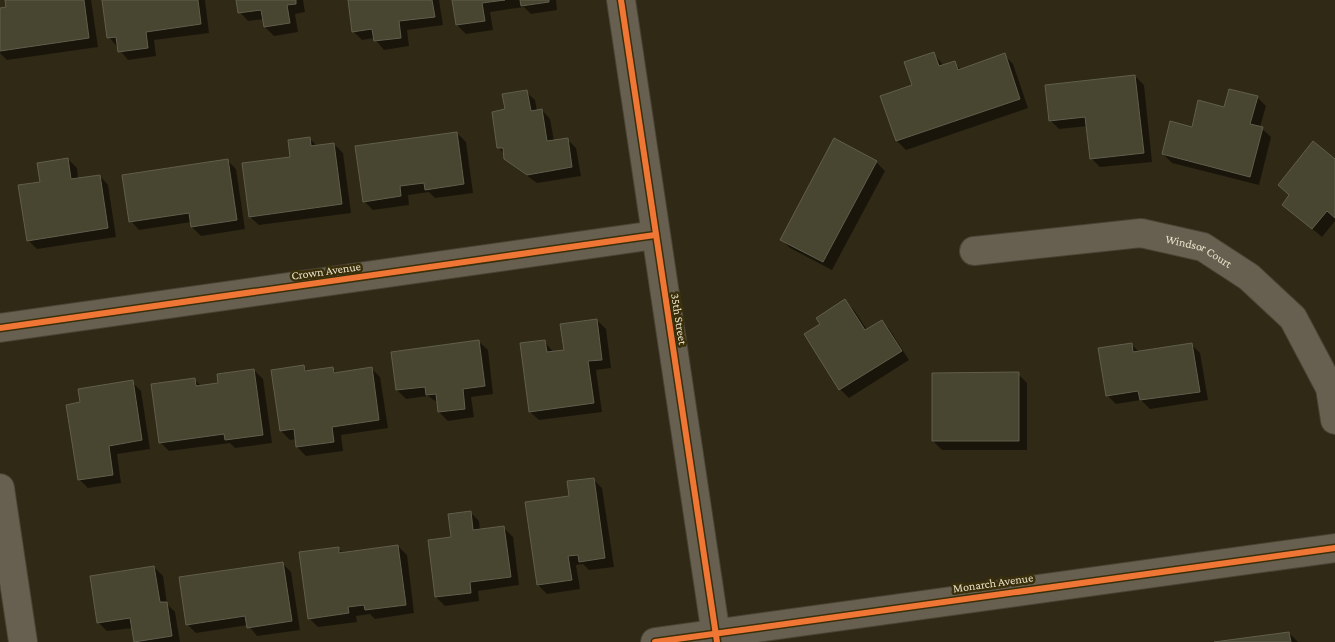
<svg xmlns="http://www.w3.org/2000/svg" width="1335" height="642" font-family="'Crimson Pro',serif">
<rect width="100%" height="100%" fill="#302916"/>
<g fill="#0007">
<path d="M6 0H91L98 47 7 60 0 53V9L7 8Z"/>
<path d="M103 0H205L209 33 154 40 156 56 128 60 109 37Z"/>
<path d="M238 0H303L305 12 295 14 298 32 274 36 265 27 264 19 248 21 240 12Z"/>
<path d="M349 0H439L443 25 407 30 409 46 384 50 374 38 362 40 353 31Z"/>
<path d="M454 0H556L557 10 531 14 524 7 490 12 493 30 466 34 457 25Z"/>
<path d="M933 53 944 66 954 63 961 70 1004 55 1013 64 1028 108 906 150 897 141 882 97 914 86Z"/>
<path d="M1135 76 1144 85 1152 162 1100 167 1091 158 1088 126 1059 129 1050 120Z"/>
<path d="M526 92 535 100 537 111 542 110 550 119 554 141 567 139 576 148 581 176 537 183 515 167 499 148 506 110Z"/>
<path d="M1257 97 1266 106 1260 127 1271 137 1259 185 1172 163 1163 154 1193 128 1225 108Z"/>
<path d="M457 133 466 142 473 193 435 198 429 192 408 195 409 205 373 210 364 201Z"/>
<path d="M309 138 317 146 334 144 343 153 351 213 259 225 250 217Z"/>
<path d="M68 159 77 168 78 179 100 176 108 185 116 237 37 249 28 240 41 183Z"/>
<path d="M227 160 236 169 245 229 201 236 192 227 191 222 139 230 131 221Z"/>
<path d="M1335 161V221L1322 237 1284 205Z"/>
<path d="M876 162 885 171 832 270 790 248 781 239Z"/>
<path d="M845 301 854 310 867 330 882 321 890 330 909 360 849 398 840 389 822 324Z"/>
<path d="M597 320 606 329 611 368 596 370 602 412 539 420 530 412 544 341 554 353 565 351Z"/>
<path d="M479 342 488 350 493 394 471 397 474 417 448 421 439 412 438 403 428 396 406 399 397 390Z"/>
<path d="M1131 344 1139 352 1191 344 1200 353 1208 400 1150 409 1141 400 1116 404 1107 395Z"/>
<path d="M303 366 309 372 332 368 337 373 371 368 380 377 388 428 341 435 343 451 306 456 297 447 296 439 290 440 281 431Z"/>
<path d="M254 370 263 379 272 443 235 448 230 443 169 451 160 442 194 379 202 387 219 384Z"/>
<path d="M1018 374 1027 383V450H942L933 441Z"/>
<path d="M132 382 141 391 150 449 117 454 121 483 88 488 79 479 81 404Z"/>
<path d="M593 479 602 488 614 567 589 570 583 564 576 565 580 589 547 594 538 585 571 497Z"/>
<path d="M470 512 479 521 480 531 504 528 513 537 519 585 478 591 479 601 445 606 436 597 453 538Z"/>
<path d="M398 546 407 555 414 613 375 619 370 614 356 616 357 622 318 627 309 618 338 548 343 553Z"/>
<path d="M282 563 291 572 300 630 257 636 248 625 196 633 187 624Z"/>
<path d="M154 567 163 576 167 604 175 612 180 642H135L133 628 107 631 98 622Z"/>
<path d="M1289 633 1298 642H1222Z"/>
</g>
<g fill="#484530" stroke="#605e4c">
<path d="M5 0H84L89 38 0 51V8L6 7Z"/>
<path d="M102 0H198L201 24 146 32 148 48 118 52 116 37 107 38Z"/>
<path d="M236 0H296V4L287 5 290 23 264 27 261 10 238 13Z"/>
<path d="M348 0H432L435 17 399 21 401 38 374 41 372 29 352 32Z"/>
<path d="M452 0H505L482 3 485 21 456 25Z"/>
<path d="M520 0H549V2L521 6Z"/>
<path d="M934 52 939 66 955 61 958 70 1005 53 1020 99 896 141 880 96 912 85 904 62Z"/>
<path d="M1135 75 1144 153 1090 159 1085 117 1049 121 1045 85Z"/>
<path d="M1229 89 1258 96 1250 124 1263 127 1250 177 1162 154 1170 121 1192 127 1198 100 1224 107Z"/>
<path d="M527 90 531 111 542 109 547 141 568 138 572 167 527 175 504 159 503 148H497L492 112 505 109 502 94Z"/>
<path d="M457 132 464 184 425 190 424 183 400 186 401 196 363 202 355 146Z"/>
<path d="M310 137 311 146 334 143 342 204 249 217 242 163 290 157 288 140Z"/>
<path d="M834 138 877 161 823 262 780 240Z"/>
<path d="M1313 141 1335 159V218L1327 211 1312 229 1282 205 1289 195 1278 185Z"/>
<path d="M68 158 71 179 100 175 108 228 27 241 18 185 40 182 37 163Z"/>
<path d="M228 159 237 220 191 227 189 213 129 222 122 175Z"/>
<path d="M845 299 865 330 882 320 902 351 839 390 804 334 820 324 816 318Z"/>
<path d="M597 319 602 360 588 361 594 403 529 412 520 343 545 340 547 352 564 350 560 324Z"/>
<path d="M479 340 485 386 463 389 465 409 438 412 436 394 426 395 425 387 396 390 391 352Z"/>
<path d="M1132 343 1133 352 1192 343 1200 392 1140 400 1138 391 1106 396 1098 348Z"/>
<path d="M304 365 305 371 333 367 334 373 372 367 379 420 332 427 334 442 296 447 294 429 280 431 271 370Z"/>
<path d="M254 369 263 435 225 440 224 434 159 443 151 384 195 378 196 386 218 383 217 374Z"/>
<path d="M1019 372V441H932V373Z"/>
<path d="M133 380 142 440 109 446 113 475 78 480 66 405 80 402 78 389Z"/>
<path d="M594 478 605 558 579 562 578 555 568 556 572 580 537 585 525 502 569 496 567 481Z"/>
<path d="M471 511 473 530 504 526 511 577 470 582 471 593 435 597 428 540 451 537 448 514Z"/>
<path d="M398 545 406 605 365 610 364 605 348 607 349 613 308 619 299 552 339 547V553Z"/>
<path d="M283 562 292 621 247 628 245 616 186 625 179 577Z"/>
<path d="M154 566 160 602H167L172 636 134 642 130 618 97 623 90 576Z"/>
<path d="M1289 632 1291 642H1214Z"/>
</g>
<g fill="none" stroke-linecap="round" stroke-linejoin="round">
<defs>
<g id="minor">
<path id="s1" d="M974 251 1141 233 1203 247 1249 277 1293 318 1330 388 1335 420"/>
<path d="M0 328 655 235"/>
<path d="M0 488 23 642"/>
<path d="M655 642 1335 548"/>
</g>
<path id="tertiary" d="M621 0 717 642"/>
</defs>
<use href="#minor" stroke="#494335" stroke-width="30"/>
<use href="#tertiary" stroke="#494335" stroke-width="30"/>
<use href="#minor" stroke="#676050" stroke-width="28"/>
<use href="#tertiary" stroke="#676050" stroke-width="28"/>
<defs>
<g id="cycleway">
<path d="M621 0 717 642"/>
<path d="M0 328 655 235"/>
<path d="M655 642 1335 548"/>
</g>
</defs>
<use href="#cycleway" stroke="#3a2f0b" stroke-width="9"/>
<use href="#cycleway" stroke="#f07635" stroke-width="6"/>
</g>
<g text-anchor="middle" stroke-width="5" stroke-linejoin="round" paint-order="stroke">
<g font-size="12" fill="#e9e1c9" stroke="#3a2f0b">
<text dy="4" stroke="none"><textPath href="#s1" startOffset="229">Windsor Court</textPath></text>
<text transform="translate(326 271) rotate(-8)" y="4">Crown Avenue</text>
<text transform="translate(679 319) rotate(81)" y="4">35th Street</text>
<text transform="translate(993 583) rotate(-8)" y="4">Monarch Avenue</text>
</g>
</g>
</svg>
